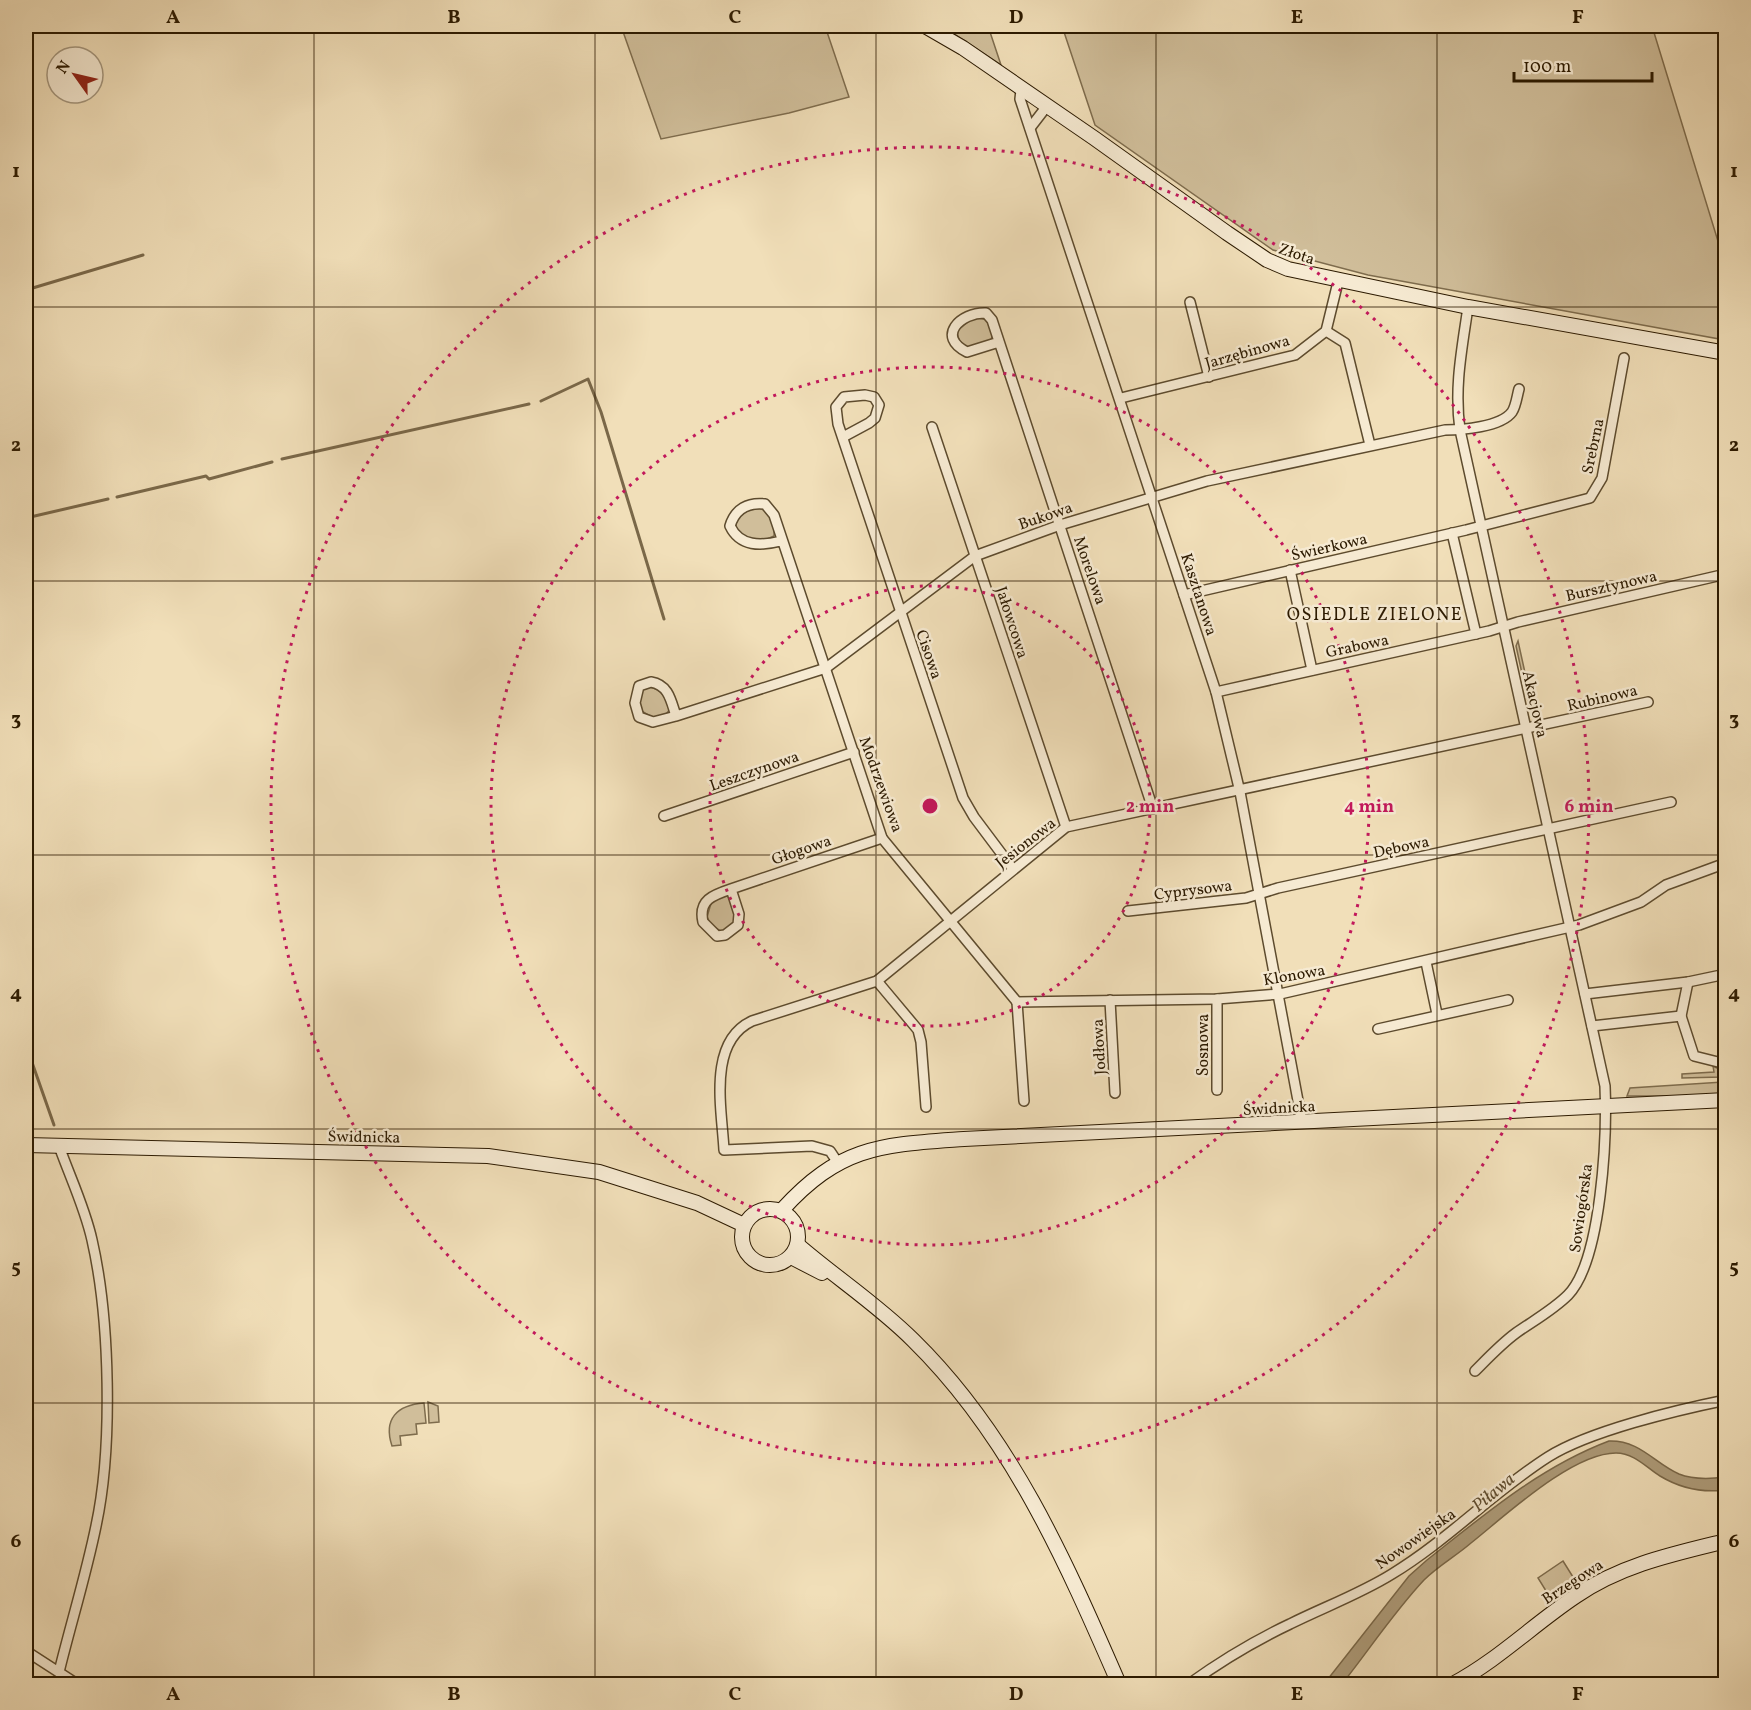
<svg xmlns="http://www.w3.org/2000/svg" width="1751" height="1710" font-family="Vollkorn,serif">
<rect width="100%" height="100%" fill="#f1dfb9"/>
<filter id="stains"><feTurbulence type="fractalNoise" baseFrequency=".00333" numOctaves="4"/><feColorMatrix values="0 0 0 0 .2 0 0 0 0 .09 0 0 0 0 .02 0 0 0 .5 -.17"/></filter>
<radialGradient id="worn" r=".72"><stop offset=".6" stop-color="#630" stop-opacity="0"/><stop offset="1" stop-color="#630" stop-opacity=".3"/></radialGradient>
<g fill="#d0be9a" stroke="#7e6c4d" stroke-width="1.5">
<path d="M621 26H825L849 97 789 113 661 139Z"/>
<path d="M942 26H988L1001 65Z"/>
<path d="M1062 26H1652L1725 264V340L1368 275 1273 250 1095 125Z"/>
<path d="M974 317 988 320 993 334 991 340 970 348C961 345 958 340 957 331Z"/>
<path d="M757 507C770 508 775 524 774 536L762 541 744 537 736 528C735 515 746 511 757 507Z"/>
<path d="M1518 641 1531 700 1533 709 1528 701 1516 646Z"/>
<path d="M650 687C663 690 665 698 670 709L664 717 653 718 640 710 638 701 642 690Z"/>
<path d="M726 895C734 901 737 914 735 923L722 932 711 925 707 917 712 900Z"/>
<path d="M1713 1066 1719 1069 1721 1077 1682 1078V1074L1714 1072Z"/>
<path d="M1723 1082 1725 1096H1627L1630 1088Z"/>
<path d="M428 1402 438 1406 439 1422 429 1423Z"/>
<path d="M424 1403 426 1423 416 1424 417 1434 400 1436 401 1445 392 1446C383 1419 397 1405 424 1403Z"/>
<path d="M1563 1561 1578 1585 1551 1599 1538 1578Z"/>
</g>
<path fill="#ae9c7a" stroke="#7a6849" stroke-width="1.5" d="M1609 1441C1640 1440 1654 1463 1679 1474 1694 1480 1710 1479 1725 1477V1490C1702 1493 1680 1488 1660 1476 1646 1467 1634 1453 1616 1453 1572 1453 1505 1516 1471 1543 1456 1556 1438 1566 1424 1580 1394 1612 1369 1650 1342 1684H1324L1409 1576 1427 1560C1484 1515 1540 1467 1609 1441Z"/>
<g fill="none" stroke-linecap="round" stroke-linejoin="round">
<g stroke="#7a6849" stroke-width="3">
<path d="M26 290 143 255"/>
<path d="M541 401 588 379 601 412 664 619"/>
<path d="M282 459 529 404"/>
<path d="M117 497 206 476 209 479 272 462"/>
<path d="M26 518 108 499"/>
<path d="M26 1035 28 1051 54 1125"/>
</g>
<defs>
<g id="street">
<path d="M1021 90 1020 99 1216 692 1240 792 1302 1122"/>
<path d="M1030 128 1047 106"/>
<path d="M1190 302 1209 377"/>
<path d="M1468 307C1462 349 1454 387 1460 430L1605 1086C1607 1135 1602 1260 1568 1295 1553 1310 1533 1321 1516 1333 1501 1344 1488 1358 1475 1371"/>
<path d="M1326 331 1345 343 1370 445"/>
<path d="M999 342 967 352C936 337 960 312 986 313L992 320 1153 809"/>
<path d="M1121 398 1295 355 1326 331 1338 282"/>
<path d="M932 427 1066 827"/>
<path d="M843 437 869 423 875 418 879 405 874 397 865 395 844 397 836 407 838 424 963 798 974 817 1013 869"/>
<path d="M1452 533 1476 634"/>
<path d="M781 541C761 546 740 547 730 526 735 509 748 502 765 504L774 515 882 838 1017 1002"/>
<path d="M1290 570 1312 670"/>
<path d="M1184 595 1466 530 1590 498 1602 478 1624 358"/>
<path d="M1216 692 1489 631 1518 622 1726 574"/>
<path d="M676 716 653 722 639 717 635 703 639 686 651 682C669 685 671 701 676 716L826 668 975 556 1060 525 1207 481 1445 430C1462 430 1501 427 1512 412 1516 406 1517 396 1519 389"/>
<path d="M664 816 854 752"/>
<path d="M731 889 739 914 738 925 725 935 717 936 703 922C698 900 713 895 731 889L882 838"/>
<path d="M1128 911 1246 898 1278 888 1671 802"/>
<path d="M1426 962 1437 1014"/>
<path d="M877 981 918 1030 921 1042 926 1107"/>
<path d="M1585 994 1688 982 1726 974"/>
<path d="M1217 999V1090"/>
<path d="M1110 1000 1115 1093"/>
<path d="M1017 1002 1217 999 1280 994 1579 925 1641 902 1666 885 1726 863"/>
<path d="M1017 1002 1024 1101"/>
<path d="M1681 1016 1688 982"/>
<path d="M1592 1026 1681 1016 1694 1056 1722 1063 1726 1073"/>
<path d="M1378 1029 1508 1000"/>
<path d="M838 1163 830 1151 812 1146 724 1150C722 1110 707 1042 752 1021L877 981 1066 827 1648 702"/>
<path d="M26 1651 77 1684"/>
<path d="M59 1672C71 1623 86 1575 96 1526 113 1447 110 1319 92 1240 85 1208 70 1177 59 1146"/>
<path d="M1189 1684C1221 1661 1254 1641 1290 1624 1324 1607 1360 1594 1392 1574 1448 1540 1493 1492 1548 1457 1589 1431 1677 1410 1726 1400"/>
</g>
<g id="secondary">
<path d="M925 26 963 48 1094 138 1227 233 1267 260 1288 269 1468 307 1726 353"/>
<path d="M26 1145 488 1156 599 1172 697 1203 744 1225"/>
<circle cx="770" cy="1237" r="28"/>
<path d="M782 1210C841 1145 882 1145 964 1139L1726 1100"/>
<path d="M798 1245C835 1277 878 1305 913 1340 1011 1436 1065 1560 1119 1684"/>
<path d="M791 1257 822 1273"/>
<path d="M1453 1684C1498 1660 1534 1624 1576 1596 1621 1565 1673 1554 1726 1541"/>
</g>
</defs>
<use href="#street" stroke="#5d4b2e" stroke-width="12"/>
<use href="#secondary" stroke="#2c1a00" stroke-width="16"/>
<use href="#street" stroke="#f6ead2" stroke-width="9"/>
<use href="#secondary" stroke="#f6ead2" stroke-width="14"/>
</g>
<path fill="none" stroke="#2c1a00" stroke-width="1.5" stroke-opacity="0.55" d="M314 26V1684M595 26V1684M876 26V1684M1156 26V1684M1437 26V1684M26 307H1726M26 581H1726M26 855H1726M26 1129H1726M26 1403H1726"/>
<g fill="none" stroke="#c2185b" stroke-width="3" stroke-dasharray="3 6">
<circle cx="930" cy="806" r="220"/>
<circle cx="930" cy="806" r="439"/>
<circle cx="930" cy="806" r="659"/>
</g>
<g text-anchor="middle" stroke-width="5" stroke-linejoin="round" paint-order="stroke">
<g font-size="16" fill="#2c1a00" stroke="#f6ead2">
<text transform="translate(1297 253) rotate(19)" y="6">Złota</text>
<text transform="translate(1247 351) rotate(-16)" y="6">Jarzębinowa</text>
<text transform="translate(1592 446) rotate(-78)" y="6">Srebrna</text>
<text transform="translate(1045 515) rotate(-19)" y="6">Bukowa</text>
<text transform="translate(1329 546) rotate(-13)" y="6">Świerkowa</text>
<text transform="translate(1091 570) rotate(71)" y="6">Morelowa</text>
<text transform="translate(1611 585) rotate(-13)" y="6">Bursztynowa</text>
<text transform="translate(1200 594) rotate(72)" y="6">Kasztanowa</text>
<text transform="translate(1013 622) rotate(72)" y="6">Jałowcowa</text>
<text transform="translate(1357 645) rotate(-12)" y="6">Grabowa</text>
<text transform="translate(930 654) rotate(71)" y="6">Cisowa</text>
<text transform="translate(1602 697) rotate(-13)" y="6">Rubinowa</text>
<text transform="translate(1536 704) rotate(77)" y="6">Akacjowa</text>
<text transform="translate(754 770) rotate(-19)" y="6">Leszczynowa</text>
<text transform="translate(882 784) rotate(70)" y="6">Modrzewiowa</text>
<text transform="translate(1025 842) rotate(-38)" y="6">Jesionowa</text>
<text transform="translate(1401 846) rotate(-12)" y="6">Dębowa</text>
<text transform="translate(801 849) rotate(-19)" y="6">Głogowa</text>
<text transform="translate(1193 889) rotate(-7)" y="6">Cyprysowa</text>
<text transform="translate(1294 974) rotate(-10)" y="6">Klonowa</text>
<text transform="translate(1202 1045) rotate(-90)" y="6">Sosnowa</text>
<text transform="translate(1098 1047) rotate(-93)" y="6">Jodłowa</text>
<text transform="translate(1279 1107) rotate(-3)" y="6">Świdnicka</text>
<text transform="translate(364 1136) rotate(1)" y="6">Świdnicka</text>
<text transform="translate(1580 1208) rotate(-82)" y="6">Sowiogórska</text>
<text transform="translate(1415 1538) rotate(-35)" y="6">Nowowiejska</text>
<text transform="translate(1572 1581) rotate(-33)" y="6">Brzegowa</text>
</g>
<g font-size="18" letter-spacing="1.5" fill="#2c1a00" stroke="#f6ead2">
<text x="1375" y="620">OSIEDLE ZIELONE</text>
</g>
<g font-size="18" font-style="italic" fill="#604e31" stroke="#f6ead2">
<text transform="translate(1493 1492) rotate(-40)" y="6">Piława</text>
</g>
</g>
<circle cx="930" cy="806" r="9" fill="#c2185b" stroke="#f6ead2" stroke-width="3"/>
<g font-size="18" text-anchor="middle" font-weight="bold" fill="#c2185b" stroke="#f6ead2" stroke-width="5" stroke-linejoin="round" paint-order="stroke">
<text x="1150" y="812">2 min</text>
<text x="1369" y="812">4 min</text>
<text x="1589" y="812">6 min</text>
</g>
<rect width="1751" height="1710" fill="none" stroke="#f1dfb9" stroke-width="66"/>
<g transform="translate(75 75) rotate(304)"><circle r="28" fill="#f6ead2" stroke="#a5977e" stroke-width="1.5"/>
<path d="M0-4.5L10 22L0 15L-10 22Z" fill="#8f2418"/>
<text y="-9" font-size="16" font-weight="bold" text-anchor="middle" fill="#2c1a00">N</text>
</g>
<path d="M1514 72v9h138v-9" fill="none" stroke="#2c1a00" stroke-width="3"/>
<text x="1523" y="72" font-size="18" fill="#2c1a00" stroke="#f6ead2" stroke-width="4.5" paint-order="stroke">100 m</text>
<rect x="33" y="33" width="1685" height="1644" fill="none" stroke="#2c1a00" stroke-width="2"/>
<g font-size="20" text-anchor="middle" font-weight="bold" fill="#2c1a00">
<text x="173" y="23">A</text>
<text x="454" y="23">B</text>
<text x="735" y="23">C</text>
<text x="1016" y="23">D</text>
<text x="1297" y="23">E</text>
<text x="1578" y="23">F</text>
<text x="16" y="177">1</text>
<text x="1734" y="177">1</text>
<text x="16" y="451">2</text>
<text x="1734" y="451">2</text>
<text x="16" y="725">3</text>
<text x="1734" y="725">3</text>
<text x="16" y="999">4</text>
<text x="1734" y="999">4</text>
<text x="16" y="1273">5</text>
<text x="1734" y="1273">5</text>
<text x="16" y="1547">6</text>
<text x="1734" y="1547">6</text>
<text x="173" y="1700">A</text>
<text x="454" y="1700">B</text>
<text x="735" y="1700">C</text>
<text x="1016" y="1700">D</text>
<text x="1297" y="1700">E</text>
<text x="1578" y="1700">F</text>
</g>
<rect width="100%" height="100%" filter="url(#stains)"/>
<rect width="100%" height="100%" fill="url(#worn)"/>
</svg>
